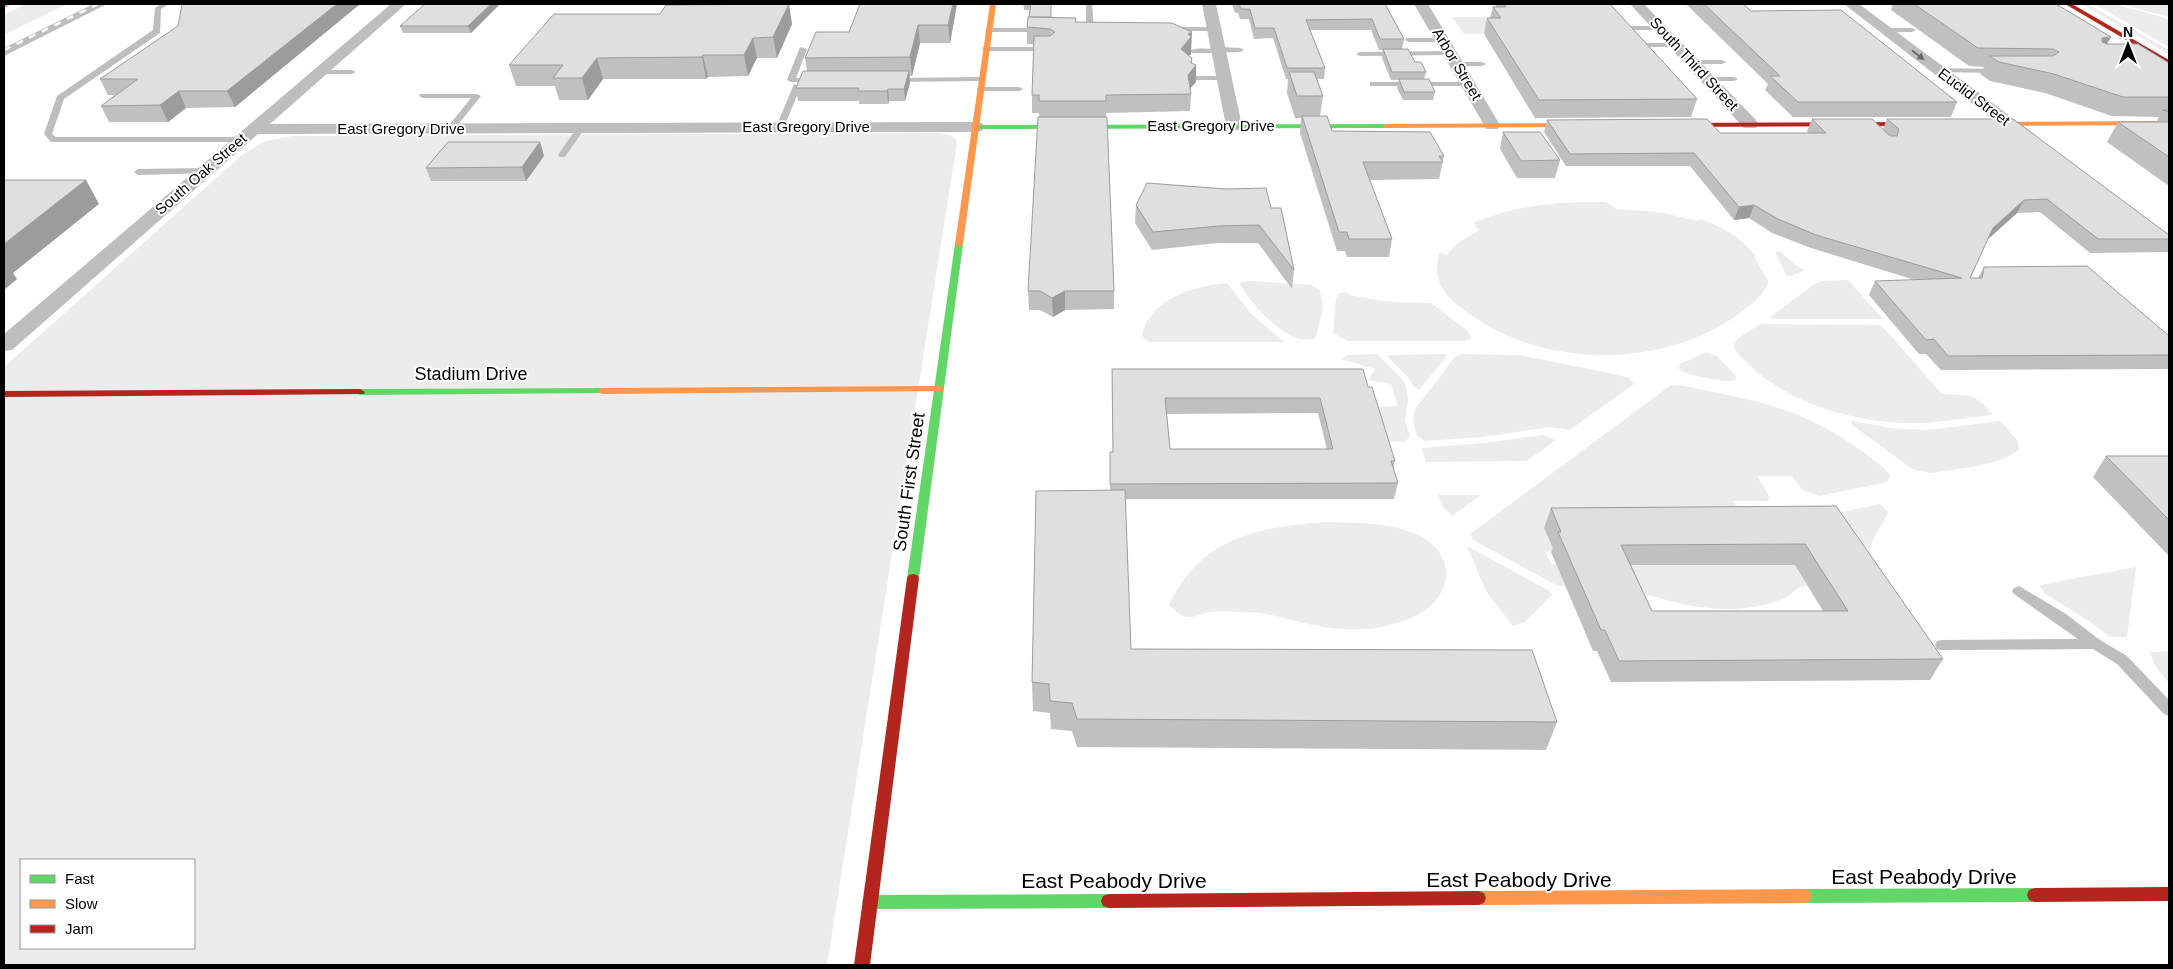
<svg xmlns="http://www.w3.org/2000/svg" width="2173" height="969" font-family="Arial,sans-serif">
<rect width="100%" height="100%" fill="#fff"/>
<g fill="#ececec" fill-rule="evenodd">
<path d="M26 4H67L4 35V15Z"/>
<path d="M2082 4H2088L2169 50V54Z"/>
<path d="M2094 4H2114L2169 19V47Z"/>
<path d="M2121 4H2169V17Z"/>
<path d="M1452 17H1485L1497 34H1464Z"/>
<path d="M937 133C945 134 955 134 957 143L827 965H4V367L242 155 265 141 292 136ZM21 860H194V948H21Z"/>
<path d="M1594 202H1606L1616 209 1659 212 1697 221 1700 219C1720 226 1740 236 1753 253 1756 257 1757 263 1760 267 1762 272 1769 278 1768 283 1765 295 1740 314 1730 320 1655 368 1544 367 1471 315 1447 298 1431 284 1439 253L1447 255 1459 242 1479 230 1474 223C1512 206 1553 202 1594 202Z"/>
<path d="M1777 250C1787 256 1793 265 1805 270L1791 276 1786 275 1776 253Z"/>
<path d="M1848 280 1883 319H1775L1770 317 1813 285 1822 281Z"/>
<path d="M1253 281 1311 285 1320 290 1323 307 1316 337C1292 352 1251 303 1240 285L1241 282Z"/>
<path d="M1227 283 1250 313 1284 342H1149L1142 336C1149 299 1194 286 1227 283Z"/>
<path d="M1340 293H1349V295L1390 302 1431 303 1468 331 1471 338 1465 341H1347L1333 333 1336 298Z"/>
<path d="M1760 324 1881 325 1942 394C1972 396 1972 391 1993 415 1969 417 1945 422 1921 423 1856 425 1775 402 1734 348L1733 345 1740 337Z"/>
<path d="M1708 353 1717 356 1736 376V380C1725 383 1688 376 1679 369L1680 364 1704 353Z"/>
<path d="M1377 354 1402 379 1406 387 1408 400 1405 420 1410 437 1404 442 1381 441 1374 407 1398 406 1391 384 1368 380 1375 369 1341 359 1347 355Z"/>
<path d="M1446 354V357L1419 390 1415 388 1408 377 1386 355Z"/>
<path d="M1460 354 1519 355 1619 375 1629 378 1634 384 1570 430 1549 427 1484 437 1425 441 1417 436 1413 421 1415 409 1456 356Z"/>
<path d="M1671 385C1684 385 1699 389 1712 392 1768 402 1812 415 1859 449 1870 457 1883 465 1891 476L1887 482 1819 496 1802 490 1792 476H1757L1770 498 1767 501H1733L1744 519 1546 552 1551 564H1556L1566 587 1556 585 1473 540 1470 534Z"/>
<path d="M1852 421 1897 429 1929 430 2000 421 2018 441 2019 449C2003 466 1953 469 1930 473L1912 469 1851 424Z"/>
<path d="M1543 435 1556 440 1527 461 1426 462 1422 448 1485 443Z"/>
<path d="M1438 495H1481L1452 516 1441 504Z"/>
<path d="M1880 504 1888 512 1863 560 1822 516Z"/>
<path d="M1326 522C1356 523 1395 522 1422 537 1453 555 1454 587 1427 609 1418 616 1405 621 1393 624 1369 631 1343 631 1318 626 1294 622 1273 613 1248 612 1235 612 1222 611 1210 612 1203 613 1194 618 1188 617 1180 616 1174 610 1169 605 1201 537 1257 527 1326 522Z"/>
<path d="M1467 546 1548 590 1552 595 1525 622 1513 626 1486 591Z"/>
<path d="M1613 565H1795L1808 586C1795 586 1795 593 1785 598 1778 601 1769 604 1763 605 1718 616 1663 602 1622 585Z"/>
<path d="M2136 567 2127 637H2110L2089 621 2044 593 2040 585Z"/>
<path d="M2169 651V683L2155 666 2150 652Z"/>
</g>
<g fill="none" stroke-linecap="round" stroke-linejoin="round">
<g fill="#bebebe" fill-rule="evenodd">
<path d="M99 4H107L4 56V51Z"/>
<path d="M161 4H169L161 9 160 33 64 99 52 134 56 137H241L244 138V142H51L44 134 57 96 153 30 155 8Z"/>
<path d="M1086 4H1092L1094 29 1090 31 1086 29Z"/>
<path d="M1628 26H1660L1664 28 1660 30H1628Z"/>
<path d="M1169 27H1214L1218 29 1214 31H1169Z"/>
<path d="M986 28H1042L1046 30 1042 32H986Z"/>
<path d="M1883 28H1912L1916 30 1912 32H1883Z"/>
<path d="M1406 38H1443L1447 40 1443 42H1409L1405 40Z"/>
<path d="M1644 43H1676L1680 45 1676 47H1647L1643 45Z"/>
<path d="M800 47 807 49 796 78H815L819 80 818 82H791L787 80Z"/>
<path d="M983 47H1050L1054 49 1050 51H986L982 49Z"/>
<path d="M1219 47 1240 48 1244 50C1237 55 1226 50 1219 53H1193L1189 51C1198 46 1210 51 1219 47Z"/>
<path d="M1453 51V55H1450L1360 56 1356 54 1360 52Z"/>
<path d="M1688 60H1722L1726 62 1722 64H1691L1687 62Z"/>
<path d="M1454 62H1482L1486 64 1482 66H1454Z"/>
<path d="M1935 68 1999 69 2003 71 1999 73 1938 72 1934 70Z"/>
<path d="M317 70H352L356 72 352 74H320L316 72Z"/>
<path d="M1192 76H1224L1228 78 1224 80H1195L1191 78Z"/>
<path d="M985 77V81H982L892 82 888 80 892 78Z"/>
<path d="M1705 77H1734L1738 79 1734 81H1705Z"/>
<path d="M1370 82H1469L1473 84 1469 86H1370Z"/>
<path d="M794 84 801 86 784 127 777 129 776 127Z"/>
<path d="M978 87H1019L1023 89 1019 91H981L977 89Z"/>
<path d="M420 94H477L481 96 453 131 450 132 446 129 471 98H423L419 96Z"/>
<path d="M578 126 585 128 565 157H559L558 155Z"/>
<path d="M205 168 208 169V173L138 175 134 172 138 169Z"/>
<path d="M2019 586 2066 614 2100 640 2127 656 2169 700V716L2164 714 2117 664 2093 649 1942 650 1937 649 1935 645 1937 641 1942 640 2078 639 2014 594 2012 591 2014 588Z"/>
</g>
<g fill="#bebebe" fill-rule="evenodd">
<path d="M391 4H406L270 124 976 122 982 123 984 127 982 131 976 132 258 134 12 350 4 351V334Z"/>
<path d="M1202 4H1216L1242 126 1240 130H1228L1226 126Z"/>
<path d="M1414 4H1428L1500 125 1498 129H1486L1484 125Z"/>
<path d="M1630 4H1644L1756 120 1758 124 1756 128H1744Z"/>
<path d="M1844 4H1859L2034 134 2036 138 2034 142H2022Z"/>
</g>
<g fill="#63d668" fill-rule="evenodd">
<path d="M1386 124 1390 126 1389 128 976 129 972 127 976 125Z"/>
<path d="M959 241 963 244 919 578 917 581H909L907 578 955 244Z"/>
<path d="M602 388 607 391 606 393 360 395 355 392 360 389Z"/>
<path d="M2035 888 2041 890 2043 895 2041 900 2035 902 1804 903 1798 901 1796 896 1798 891 1804 889Z"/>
<path d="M1109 894 1115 896 1117 901 1115 906 1109 908 870 909 864 907 862 902 864 897 870 895Z"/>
</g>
<g fill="#ff974d" fill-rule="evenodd">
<path d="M4 4H11L4 8Z"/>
<path d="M990 4H996L963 244 959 247 955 244Z"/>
<path d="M2169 121V125L1982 126 1978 124 1982 122Z"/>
<path d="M1582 123 1586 125 1585 127 1386 128 1382 126 1386 124Z"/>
<path d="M939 386 944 389 943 391 602 394 597 391 602 388Z"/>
<path d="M1804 889 1810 891 1812 896 1810 901 1804 903 1478 905 1472 903 1470 898 1472 893 1478 891Z"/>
</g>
<g fill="#b3261e" fill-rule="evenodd">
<path d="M2065 4H2072L2169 60V65Z"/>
<path d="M1922 122H1925V126L1675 127 1671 125 1675 123Z"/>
<path d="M360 389 365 392 364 394 4 397V391Z"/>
<path d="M913 574 917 575 919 578 870 965H854L907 578 909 575Z"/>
<path d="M2169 887V901L2035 902 2029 900 2027 895 2029 890 2035 888Z"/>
<path d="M1478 891 1484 893 1486 898 1484 903 1478 905 1109 908 1103 906 1101 901 1103 896 1109 894Z"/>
</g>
<defs>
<path id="rail" d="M4 50 98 4"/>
</defs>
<use href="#rail" stroke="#bebebe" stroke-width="4"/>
<use href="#rail" stroke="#fff" stroke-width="2.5" stroke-dasharray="7" stroke-linecap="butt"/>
</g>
<g fill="#c0c0c0" fill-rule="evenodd">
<path d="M360 4 235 107 186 108 168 122H109L101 106 115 95H108L100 79 178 26Z"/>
<path d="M500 4 471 33H403L400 26Z"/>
<path d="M860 4H957L950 43H920L912 76H909L910 83 905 101H889L888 104H859V101H798L796 88 807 71 805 58 849 32Z"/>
<path d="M1023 4H1051V18L1076 22 1191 48V54L1189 56 1192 63 1196 82 1190 88 1191 94 1190 111 1106 113 1114 291V309L1065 310 1053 317 1040 310H1029L1028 291 1039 117V113H1032V95L1034 44H1027V27L1030 10H1024Z"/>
<path d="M1232 4H1385L1404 39 1402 49 1415 62 1426 72 1424 79 1435 92 1433 100H1403L1397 88 1399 80H1391L1382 58 1383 50H1379L1371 30H1310L1325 68 1324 79H1317L1323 96 1320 116 1332 131 1444 156 1439 179 1369 180 1392 239 1389 257H1347L1345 251H1337L1300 133 1301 118H1295L1287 93 1288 79H1286L1273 38 1254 39 1249 19H1240L1238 13H1235Z"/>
<path d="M1496 4H1610L1697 99 1691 117 1535 118 1484 34 1487 18H1490L1493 7H1495Z"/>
<path d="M1686 4H1743L1751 11 1957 102 1951 117H1793L1765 90 1768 84Z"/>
<path d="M1893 4H2056L2107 44 2169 63V186L2107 142 2118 122H2156L2159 117 2112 116 2045 93 1990 81 1980 74 1984 67 1969 66 1891 10Z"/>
<path d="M792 24 777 58H757L748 76 708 77 706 79H603L588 100H559L555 86H516L509 65Z"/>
<path d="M1812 119 1883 129 1887 119 2169 239V252L2090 253 2040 212 2017 213 1987 240 1970 278H1978L1984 267 2169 355V369L1941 370 1926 354H1919L1869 295 1875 281 1915 280 1811 248 1772 233 1749 218 1734 220 1690 166H1566L1544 132 1547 120 1720 133H1809L1807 131Z"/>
<path d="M1503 132 1560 160 1555 178H1517L1500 149Z"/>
<path d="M540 142 544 156 526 181H431L426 168Z"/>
<path d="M1136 205 1271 208 1294 270 1292 289 1258 243H1218L1152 250 1135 223Z"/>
<path d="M1112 369 1368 387 1395 461 1393 469 1398 483 1394 499H1125L1131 649 1557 722 1546 750 1077 747 1072 731 1051 729 1050 713 1033 711 1032 682 1110 490V452H1113ZM1318 413 1327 449H1170L1167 414Z"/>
<path d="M2106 456H2169V556L2093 477Z"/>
<path d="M1836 506 1943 659 1930 680 1611 682 1597 651H1593L1551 552 1553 548 1544 528 1551 508ZM1631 565H1795L1823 611H1652Z"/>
</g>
<g fill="#9c9c9c">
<path d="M337 4H360L235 107 227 91Z"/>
<path d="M491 4H500L471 33 468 26Z"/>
<path d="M789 4 792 24 777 58 773 37Z"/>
<path d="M953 4H957L950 43 948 25Z"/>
<path d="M918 25 920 43 912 76 910 57Z"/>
<path d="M1192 32 1191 54 1181 66V49L1188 34Z"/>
<path d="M2111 37 2101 55 2102 38Z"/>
<path d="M753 38 757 58 748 76 744 55Z"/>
<path d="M703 55 708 77 706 79 702 57Z"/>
<path d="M597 58 603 79 588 100 582 78Z"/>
<path d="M1192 58 1191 71 1196 65V82L1187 92 1188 75Z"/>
<path d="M909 71 910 83 905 101 904 89Z"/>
<path d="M888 89 889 101 888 104 887 91Z"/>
<path d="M179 91 186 108 168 122 160 105Z"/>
<path d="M540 142 544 156 526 181 522 167Z"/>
<path d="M86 180 99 204 13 273 17 279 4 290V244Z"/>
<path d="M2024 200 2017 213 1986 241 1993 228Z"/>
<path d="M1754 205 1749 218 1734 220 1739 207Z"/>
<path d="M1065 291V310L1053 317 1052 298Z"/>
</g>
<g fill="#dfdfdf" stroke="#9c9c9c" fill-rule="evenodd">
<path d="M182 4H337L227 91H179L160 105 101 106 138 79H100L178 26Z"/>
<path d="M425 4H491L468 26H400Z"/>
<path d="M789 4 773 37 753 38 744 55H703L702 57 597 58 582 78H553L563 65H509L554 14H660L666 5Z"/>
<path d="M860 4H953L948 25H918L910 57 805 58 816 32H849Z"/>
<path d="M1031 4H1051V17H1029Z"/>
<path d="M1239 4H1385L1404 39H1380L1372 19 1306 20 1325 68H1287L1274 28H1255L1250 9H1241Z"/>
<path d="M1503 4H1610L1697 99 1539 100 1487 18H1501L1493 7H1506Z"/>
<path d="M1704 4H1743L1751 11 1841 10 1957 102H1798L1770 76H1780Z"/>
<path d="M1914 4H2056L2111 37 2102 38V42L2107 44H2138L2169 63V97H2123L2054 74 1999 62 1989 56H2053L2059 52 2053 49 1978 48Z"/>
<path d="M1028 17 1076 18 1075 22 1172 23 1192 32 1188 34 1191 37 1181 49 1192 58 1191 63 1196 65 1188 75 1191 94 1106 95V101H1039V95H1032L1034 36H1050L1055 32 1050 29 1027 27Z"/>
<path d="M1383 49H1408L1415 62H1421L1426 72H1392Z"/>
<path d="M803 71H909L904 89H888L887 91H858L859 88H796Z"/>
<path d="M1289 72H1314L1323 96H1297Z"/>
<path d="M1399 79H1429L1435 92H1404Z"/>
<path d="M2163 110H2169V112Z"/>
<path d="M1302 116H1327L1332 131 1430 132 1444 156H1439L1443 162H1363L1392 239H1349L1347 232H1339Z"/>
<path d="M1038 117H1107L1114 291H1065L1052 298 1040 291H1028Z"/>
<path d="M1707 119 1720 133H1826L1812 119H1872L1890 136H1897L1899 129 1887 119H2013L2169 235V239H2098L2047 199 2024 200 1993 228 1970 278H1982L1984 267 2087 266 2169 336V355L1948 356 1934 339 1926 340 1875 281 1962 278 1816 235 1778 219 1754 205 1739 207 1694 153 1570 154 1547 120Z"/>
<path d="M2118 122H2169V157Z"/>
<path d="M1503 132H1540L1560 160 1521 161Z"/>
<path d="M448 142H540L522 167 426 168Z"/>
<path d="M4 180H86L4 244Z"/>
<path d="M1147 183 1226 189 1266 188 1271 208H1281L1294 270 1259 225 1219 226 1153 232 1136 205Z"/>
<path d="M1112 369H1363L1368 387H1372L1395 461H1391L1398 483 1110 484V452H1113ZM1165 398H1320L1333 449H1170Z"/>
<path d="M2106 456H2169V520Z"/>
<path d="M1125 490 1131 649 1532 650 1557 722 1077 719 1072 703 1050 701 1049 684 1032 682 1036 491Z"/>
<path d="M1836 506 1943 659 1619 661 1605 630H1601L1558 532H1561L1551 508ZM1805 544 1848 611H1652L1621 545Z"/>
</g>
<defs><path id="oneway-solid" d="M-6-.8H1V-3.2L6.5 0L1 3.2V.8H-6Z" transform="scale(1.25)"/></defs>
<use fill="#686868" href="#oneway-solid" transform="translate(1918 55) rotate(37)"/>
<g text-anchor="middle" stroke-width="4" stroke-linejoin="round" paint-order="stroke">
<g font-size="15" fill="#000" stroke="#fff">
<text transform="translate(1457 64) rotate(59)" y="5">Arbor Street</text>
<text transform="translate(1694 64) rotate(47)" y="5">South Third Street</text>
<text transform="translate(1974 97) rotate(37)" y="5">Euclid Street</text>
<text x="1211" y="131">East Gregory Drive</text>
<text x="806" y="132">East Gregory Drive</text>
<text x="401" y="134">East Gregory Drive</text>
<text transform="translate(201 174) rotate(-41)" y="5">South Oak Street</text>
</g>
<g font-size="18" fill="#000" stroke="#fff">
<text x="471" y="380">Stadium Drive</text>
<text transform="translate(909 482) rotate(-82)" y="6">South First Street</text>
</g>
<g font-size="21" fill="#000" stroke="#fff">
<text x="1924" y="884">East Peabody Drive</text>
<text x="1519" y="887">East Peabody Drive</text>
<text x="1114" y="888">East Peabody Drive</text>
</g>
</g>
<rect width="2173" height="969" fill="none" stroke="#000000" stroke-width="10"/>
<rect x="20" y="859" width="175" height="90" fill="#ffffff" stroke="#999999"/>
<rect x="30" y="875" width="25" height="8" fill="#63d668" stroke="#999999"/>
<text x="65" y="884" font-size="15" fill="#000000">Fast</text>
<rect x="30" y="900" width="25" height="8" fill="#ff974d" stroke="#999999"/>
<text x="65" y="909" font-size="15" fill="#000000">Slow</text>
<rect x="30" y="925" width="25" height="8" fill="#b3261e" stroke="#999999"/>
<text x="65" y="934" font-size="15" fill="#000000">Jam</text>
<g transform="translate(2128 45)" stroke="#ffffff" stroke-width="4" paint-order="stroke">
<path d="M0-4L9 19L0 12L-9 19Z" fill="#000000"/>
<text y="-8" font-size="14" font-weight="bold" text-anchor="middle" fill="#000000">N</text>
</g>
</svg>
